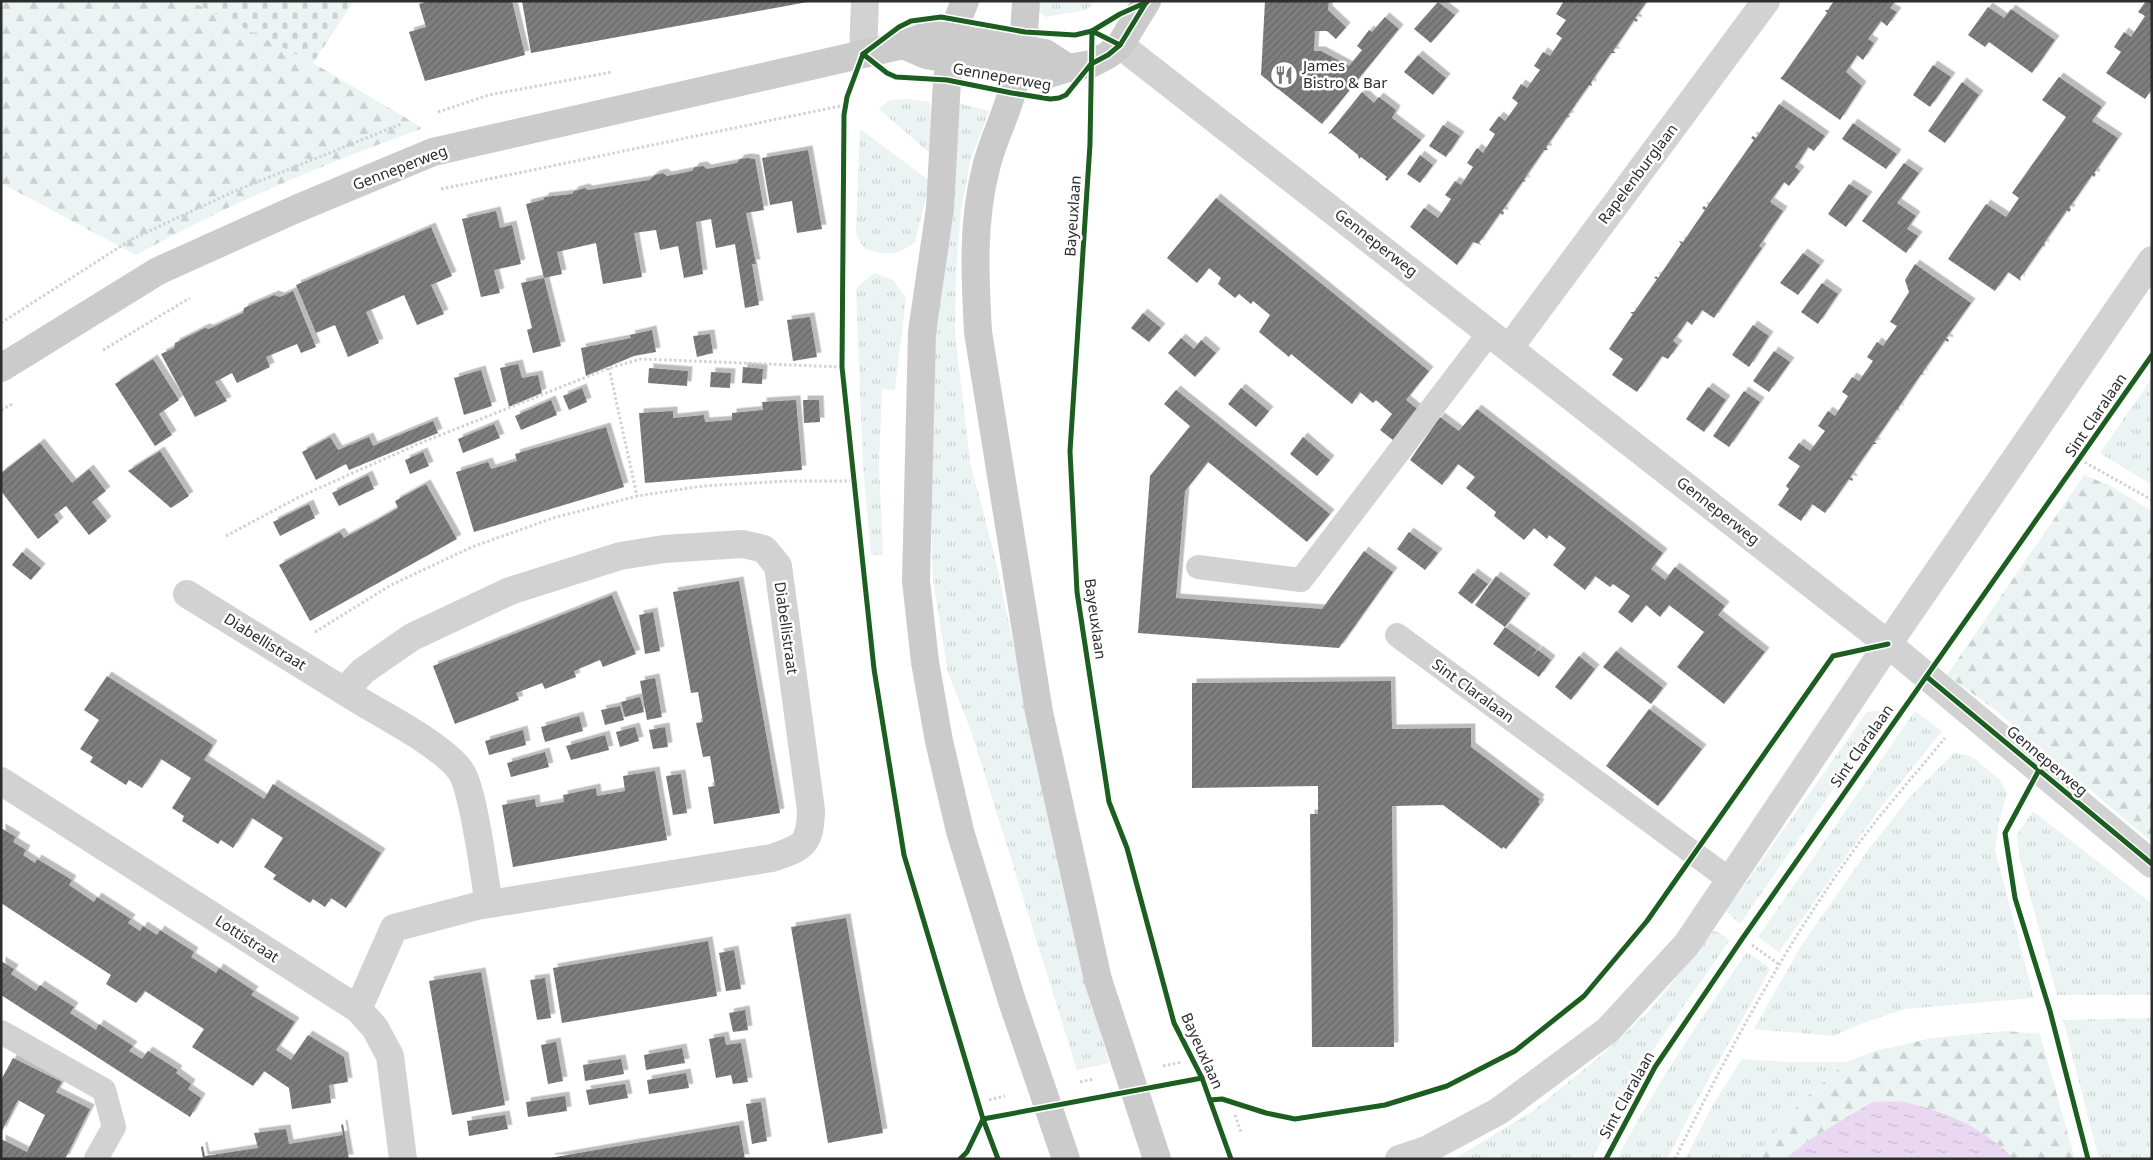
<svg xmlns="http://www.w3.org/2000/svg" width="2153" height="1160" font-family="'Noto Sans',sans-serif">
<defs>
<pattern id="grass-tufts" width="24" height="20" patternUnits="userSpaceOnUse" patternTransform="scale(1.25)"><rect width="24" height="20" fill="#ebf4f2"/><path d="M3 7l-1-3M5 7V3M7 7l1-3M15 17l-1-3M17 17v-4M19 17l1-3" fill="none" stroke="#cad2d0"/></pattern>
<pattern id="forest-firs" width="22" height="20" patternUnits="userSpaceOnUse" patternTransform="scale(1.25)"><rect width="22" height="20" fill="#ebf4f2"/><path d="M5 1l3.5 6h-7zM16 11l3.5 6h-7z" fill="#cad2d0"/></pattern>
<pattern id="cemetery-stones" width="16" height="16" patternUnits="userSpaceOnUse" patternTransform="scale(1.25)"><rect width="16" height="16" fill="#ebf4f2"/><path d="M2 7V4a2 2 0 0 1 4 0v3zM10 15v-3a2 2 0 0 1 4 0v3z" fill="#cad2d0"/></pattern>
<pattern id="water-ripples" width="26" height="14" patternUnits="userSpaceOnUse" patternTransform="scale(1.25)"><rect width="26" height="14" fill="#ead7f2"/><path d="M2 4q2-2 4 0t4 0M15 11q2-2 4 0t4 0" fill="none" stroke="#c9b9d0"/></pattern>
<pattern id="building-hatch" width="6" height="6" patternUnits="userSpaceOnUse" patternTransform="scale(1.25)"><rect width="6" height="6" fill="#7e7e7e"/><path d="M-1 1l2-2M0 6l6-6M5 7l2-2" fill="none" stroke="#686868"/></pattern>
<filter id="shadow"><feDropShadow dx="4.5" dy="-4.5" stdDeviation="0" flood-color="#0004"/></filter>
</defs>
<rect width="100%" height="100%" fill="#fff"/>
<g fill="url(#grass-tufts)">
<path d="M1040 1H1095L1086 10 1045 17 1038 10Z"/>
<path d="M908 99 930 102 933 156 879 109 890 100Z"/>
<path d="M957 103 989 111 970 161 961 211 956 272 955 333 970 462 994 553 1082 966 1109 1063 1077 1070 971 731 948 673 933 580 930 478 933 334Z"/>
<path d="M860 129 930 181 915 242C894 257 889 255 864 249L856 233Z"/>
<path d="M874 273 893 280 906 298 895 390 882 389 879 464 883 555H871L863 466 856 288Z"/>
<path d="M2152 378V485L2100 453Z"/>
<path d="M1888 710 1740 924 1726 911 1867 712Z"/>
<path d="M1915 711 1942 731 1878 811 1779 952 1758 937Z"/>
<path d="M1954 753 1971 756 1999 779 2007 793 1999 822 1995 850 2034 998 1905 1009 1860 1024 1834 1036 1754 1029 1801 946 1866 853 1908 799Z"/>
<path d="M2033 811 2152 904V995H2057L2020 860 2017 835Z"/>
<path d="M1713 931H1716L1730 940 1651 1053 1592 1159H1454L1533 1111 1603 1054 1651 1009Z"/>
<path d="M1747 952 1766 965 1770 970 1698 1098 1667 1159H1617C1655 1085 1700 1020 1747 952Z"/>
<path d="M2152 1018V1159H2099L2063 1020Z"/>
<path d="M1742 1059 1788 1062H1846L1799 1104 1753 1159H1685L1714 1103Z"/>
</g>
<g fill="url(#forest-firs)">
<path d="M1 1H191L313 63 423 128C324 164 228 204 136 255L1 183Z"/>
<path d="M2084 475 2107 484 2152 511V842L1994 709 1947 675Z"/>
<path d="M2006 1031 2040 1034 2075 1159H2013L1990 1138 1872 1102 1809 1140 1785 1159H1753L1799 1104 1846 1062 1875 1051 1932 1038Z"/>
</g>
<path fill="url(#cemetery-stones)" d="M191 1H354L313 63Z"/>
<path fill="url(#water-ripples)" d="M1872 1102C1882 1102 1894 1101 1903 1102 1940 1109 1988 1129 2013 1159H1785L1809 1140Z"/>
<g fill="url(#building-hatch)" filter="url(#shadow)">
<path d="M429 1H512L525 55 425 81 409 32 426 27 419 4Z"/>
<path d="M522 1H813L531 53Z"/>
<path d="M1265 1H1329L1328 10 1346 27 1336 39 1327 31H1315L1314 51H1321L1349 66 1362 50 1357 46 1369 30 1372 32 1385 17 1399 29 1322 124 1261 75Z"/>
<path d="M1564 1H1647L1635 18 1638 20 1636 22 1634 20 1613 51 1616 53H1611L1591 82 1592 86 1589 85 1568 115 1570 117H1567L1546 147 1548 150H1544L1524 179 1526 182 1523 181 1502 211 1504 212 1503 215 1500 213 1479 243 1482 245 1473 242 1457 265 1410 227 1424 208 1438 218 1451 199 1445 195 1455 181 1461 185 1473 167 1467 163 1477 148 1483 153 1495 134 1489 130 1499 116 1505 121 1518 103 1512 98 1521 84 1527 88 1540 70 1534 66 1543 52 1550 56 1562 38 1556 34 1566 20 1556 14Z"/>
<path d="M1834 1H1895L1890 8 1897 12 1887 26 1881 21 1868 39 1874 43 1863 60 1857 55 1846 72 1862 86 1840 120 1780 78 1782 77 1827 13 1825 10H1828Z"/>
<path d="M2146 1H2152V89L2145 99 2106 73 2121 52 2114 47 2124 32 2131 37 2145 16 2138 12Z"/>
<path d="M1438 2 1455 15 1431 43 1414 29Z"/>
<path d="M1988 7 2004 18 2011 9 2055 40 2032 73 1989 42 1985 47 1968 35Z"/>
<path d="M1418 55 1446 78 1433 95 1404 72Z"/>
<path d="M1933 65 1951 77 1930 107 1913 95Z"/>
<path d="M2059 77 2102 107 2092 121 2118 138 2094 173 2096 174 2094 177 2092 175 2069 208 2071 209 2069 212 2067 210 2044 243 2045 247 2043 245 2020 278 2021 281 2008 272 1995 291 1948 259 1986 204 2006 217 2019 198 2012 193 2066 117 2042 100Z"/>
<path d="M1962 82 1979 95 1945 143 1928 131Z"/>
<path d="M1362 92 1374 103 1379 97 1396 110 1392 118 1421 140 1387 181 1385 179 1387 177 1361 157 1359 159 1358 155 1331 133 1328 134Z"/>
<path d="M1779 104 1825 136 1814 151 1808 147 1795 167 1800 171 1789 186 1784 182 1770 202 1783 211 1759 246 1762 248 1714 318 1702 310 1692 325 1687 321 1673 341 1678 345 1668 359 1662 356 1637 392 1612 375 1623 359 1609 349 1633 314 1630 312H1634L1657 279 1654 278 1656 276 1658 278 1681 244 1679 241 1683 242 1705 210 1702 208 1704 206 1706 208 1754 140 1751 138 1753 136 1756 138Z"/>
<path d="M1853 123 1897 154 1886 169 1842 139Z"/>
<path d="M1443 125 1460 136 1446 157 1429 146Z"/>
<path d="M808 150 822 229 797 233 792 201 770 205 762 158Z"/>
<path d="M1420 155 1433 165 1420 183 1407 174Z"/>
<path d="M747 158 755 159 764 210 746 213 756 264H752L759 305 745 308 735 244 716 248 711 219 696 222 703 274 684 278 678 246 660 250 656 230 634 233 642 277 603 284 596 243 557 252 562 274 544 278 526 204 543 200 545 197 572 194 574 191 585 188 588 190 649 180 655 175 663 173 667 176 692 171 695 167 703 166 707 169 737 163 740 159Z"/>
<path d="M1904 163 1919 173 1897 203 1916 216 1907 229 1918 236 1906 253 1862 221Z"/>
<path d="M1849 184 1868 196 1846 227 1828 214Z"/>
<path d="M1216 198 1429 371 1406 400 1421 412 1398 444 1380 430 1392 414 1376 400 1373 403 1360 392 1352 404 1291 354 1289 357 1259 332 1270 315 1253 301 1251 304 1239 294 1235 298 1218 284 1221 278 1209 268 1197 283 1167 258Z"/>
<path d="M496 211 500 228 512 225 521 264 494 270 500 293 481 297 462 219Z"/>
<path d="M431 227 452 276 431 285 444 314 417 325 404 295 366 312 379 343 348 357 335 325 316 333 296 285Z"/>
<path d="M1803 253 1820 265 1798 295 1780 283Z"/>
<path d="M1915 264 1971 303 1946 338 1949 340 1948 342 1945 340 1922 373 1925 375 1921 374 1898 408 1900 411 1897 409 1874 442 1877 444H1873L1850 477 1853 479 1852 481 1849 479 1825 513 1812 504 1801 521 1778 505 1789 489 1786 486 1800 466 1788 458 1799 443 1810 451 1825 431 1818 426 1828 411 1835 416 1848 396 1842 392 1852 377 1859 381 1873 361 1867 357 1877 342 1883 346 1897 326 1890 322 1909 292 1905 280Z"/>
<path d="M544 278 561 346 533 353 527 330 532 328 521 283Z"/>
<path d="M1822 283 1838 294 1818 324 1801 312Z"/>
<path d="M293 291 316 347 301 353 297 344 266 357 270 367 237 383 232 373 215 382 227 401 195 417 161 354 174 348 175 343 205 328 209 329 243 313 244 308 274 295 280 297Z"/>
<path d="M1143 313 1161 328 1149 342 1131 328Z"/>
<path d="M810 317 817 357 793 361 787 320Z"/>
<path d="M1753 325 1769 336 1749 367 1732 355Z"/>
<path d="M652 330 656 352 634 356 586 376 581 348 631 338 630 335Z"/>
<path d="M710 334 713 353 697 357 693 336Z"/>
<path d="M1181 338 1194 349 1201 340 1216 353 1195 377 1168 353Z"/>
<path d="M1774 351 1790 362 1769 392 1753 381Z"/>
<path d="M153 359 179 400 159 414 172 435 155 446 115 384Z"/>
<path d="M518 364 522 378 538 375 542 393 509 407 500 368Z"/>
<path d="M743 367 763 369 762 384 742 383Z"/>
<path d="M649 368 688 371 687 386 648 383Z"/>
<path d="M481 370 492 406 464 415 454 378Z"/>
<path d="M711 372 731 373 730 388 710 387Z"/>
<path d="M1708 387 1726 400 1704 432 1686 419Z"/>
<path d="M582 388 587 402 569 410 563 396Z"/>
<path d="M1241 388 1269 411 1256 427 1228 404Z"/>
<path d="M1176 390 1330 514 1307 542 1208 462 1185 491 1176 598 1322 609 1364 551 1393 572 1339 648 1138 633 1150 476 1190 426 1164 404Z"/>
<path d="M1744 391 1760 402 1729 447 1713 436Z"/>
<path d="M551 400 557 415 521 430 515 416Z"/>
<path d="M796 400 802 470 645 483 639 413 673 411V418L704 415 705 422 732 420V413L763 410 762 402Z"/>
<path d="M803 400H819L820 422 804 423Z"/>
<path d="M1477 409 1663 553 1651 569 1665 580 1675 567 1725 606 1718 615 1765 652 1724 704 1677 667 1704 632 1669 605 1660 617 1646 605 1632 623 1618 612 1630 596 1613 584 1610 587 1595 576 1585 590 1553 565 1566 548 1549 535 1547 539 1534 528 1524 540 1494 516 1496 512 1466 488 1475 477 1458 464 1442 485 1410 460 1440 417 1459 431Z"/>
<path d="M433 421 438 433 349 470 346 464 316 480 302 452 330 437 338 450 369 437 373 446Z"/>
<path d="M494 424 500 438 463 453 458 439Z"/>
<path d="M606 427 624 487 474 532 456 472 488 462 491 469 517 461 515 454Z"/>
<path d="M1303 437 1330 460 1317 476 1290 454Z"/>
<path d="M40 443 72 483 89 469 106 491 92 502 107 521 89 535 66 506 54 515 59 522 38 539 1 491V473Z"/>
<path d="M160 451 189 496 171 508 128 471Z"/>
<path d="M423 452 429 466 410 474 405 460Z"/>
<path d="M368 475 374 489 339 506 332 493Z"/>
<path d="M426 484 457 539 310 621 279 565 340 532 344 538 374 522 398 508 395 501Z"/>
<path d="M309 504 315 518 280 536 273 522Z"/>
<path d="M1409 532 1438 553 1425 570 1397 549Z"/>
<path d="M22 552 41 568 31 580 12 565Z"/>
<path d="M1473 573 1488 584 1472 604 1458 593Z"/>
<path d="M1496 576 1526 598 1505 627 1475 605Z"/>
<path d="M739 581 780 813 714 824 708 787 715 786 710 756 703 757 696 723 703 722 698 692 691 693 673 592Z"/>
<path d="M612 595 636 654 603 667 600 660 574 671 576 677 545 689 542 683 516 693 519 700 455 724 433 666Z"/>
<path d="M653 612 660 651 645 654 639 615Z"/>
<path d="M1505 627 1537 650 1529 661 1538 650 1551 660 1539 677 1493 644Z"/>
<path d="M1616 651 1663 688 1651 704 1603 667Z"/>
<path d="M1579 656 1595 669 1571 700 1555 687Z"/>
<path d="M107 676 213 745 204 760 264 799 273 784 381 853 346 908 331 898 325 907 313 899 310 903 273 879 276 875 264 867 283 838 252 818 233 848 221 840 218 844 182 821 184 816 172 808 191 778 161 759 142 788 129 780 126 785 90 762 93 757 80 749 99 720 84 710Z"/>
<path d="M655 678 662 717 647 720 640 681Z"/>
<path d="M1391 681 1392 729 1471 728V747L1540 799 1538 802 1540 804 1506 849 1503 847 1502 849 1443 805 1392 806 1394 1047H1312L1310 814H1318V786L1192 788V683Z"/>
<path d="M640 697 644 712 625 717 621 702Z"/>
<path d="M620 706 624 720 605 725 601 710Z"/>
<path d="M1649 709 1702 749 1658 806 1606 766Z"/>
<path d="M579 716 583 731 545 742 541 727Z"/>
<path d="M635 727 639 741 620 747 616 732Z"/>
<path d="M665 727 668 747 653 749 649 730Z"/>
<path d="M523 730 526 745 489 755 485 741Z"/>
<path d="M605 735 609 750 571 760 566 746Z"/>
<path d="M545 752 549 767 511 777 507 763Z"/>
<path d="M655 771 667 840 513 867 502 805 535 799 536 807 564 802 563 795 596 788 597 796 625 791 623 776Z"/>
<path d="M681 774 687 813 673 815 666 776Z"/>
<path d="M1 828 16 837 13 842 26 850 23 855 35 863 37 859 72 880 69 885 94 902 97 897 131 919 128 923 140 931 143 926 157 935 160 930 194 952 191 957 216 973 219 968 254 991 251 995 295 1022 276 1050 291 1060 308 1035 344 1057 348 1082 329 1085 331 1103 292 1109 289 1088 264 1071 253 1086 192 1047 204 1029 145 991 136 1003 106 984 111 975 1 903Z"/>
<path d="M846 918 883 1133 828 1143 791 927Z"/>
<path d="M708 941 717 996 562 1023 553 968Z"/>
<path d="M734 950 741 989 726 991 719 953Z"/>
<path d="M1 961 14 969 11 974 36 991 40 985 74 1007 70 1013 96 1030 99 1024 133 1046 129 1051 142 1059 148 1051 178 1070 176 1073 191 1084 188 1089 201 1098 190 1117 1 995Z"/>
<path d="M481 972 505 1105 452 1115 429 981Z"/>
<path d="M545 978 551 1018 537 1020 530 980Z"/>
<path d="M745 1010 748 1030 733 1032 729 1013Z"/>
<path d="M724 1036 726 1045 741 1043 748 1082 733 1084 731 1075 716 1078 709 1039Z"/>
<path d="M556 1042 563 1081 548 1084 541 1045Z"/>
<path d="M682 1048 685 1063 646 1070 644 1055Z"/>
<path d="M13 1058 62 1082 56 1092 90 1109 65 1159H1V1139L27 1152 45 1115 18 1100 1 1133V1080Z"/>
<path d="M621 1059 624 1074 585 1081 583 1065Z"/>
<path d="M686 1073 689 1088 649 1094 647 1080Z"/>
<path d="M625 1084 628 1098 589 1105 586 1090Z"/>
<path d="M565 1096 567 1111 528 1117 526 1102Z"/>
<path d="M761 1102 767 1141 752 1144 746 1104Z"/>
<path d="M505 1115 508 1129 469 1136 467 1121Z"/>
<path d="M343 1124 349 1159H203L201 1147 203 1146 205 1156 258 1148 254 1133 286 1129 289 1144 343 1135 341 1125Z"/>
<path d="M739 1125 745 1159H550V1158Z"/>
</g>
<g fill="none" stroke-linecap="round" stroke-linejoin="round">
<g stroke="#d2d2d2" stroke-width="3" stroke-dasharray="2.5 2.5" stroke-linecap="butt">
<path d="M438 112 489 95 612 72"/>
<path d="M441 189 845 105"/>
<path d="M1 323 132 239 235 191 401 124"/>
<path d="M103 350 190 298"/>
<path d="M609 368 637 496"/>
<path d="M1 410 14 403"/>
<path d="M2063 450 2152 500"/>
<path d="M226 536 299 497 418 444 609 368 641 359 842 367"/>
<path d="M315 632 391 585 472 547 553 518 637 496 703 486 787 481H854"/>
<path d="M1752 945 1780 965"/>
<path d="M1163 1066 1182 1062"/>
<path d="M1080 1082 1095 1079"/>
<path d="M989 1100 1005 1096"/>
<path d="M1235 1115 1241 1132"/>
<path d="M978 1158V1159"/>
<path d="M1675 1159C1727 1053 1785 946 1854 850 1882 811 1915 775 1945 738"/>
</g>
<g stroke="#d2d2d2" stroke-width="24">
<path d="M1198 567 1301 580 1490 332"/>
<path d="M1397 635 1730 880"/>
<path d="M1 1032 104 1090 114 1127 96 1159"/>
</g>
<g stroke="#d2d2d2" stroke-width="28">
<path d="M1120 45 1888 644 2152 864"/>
<path d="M863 54 865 1"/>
<path d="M1510 347 1766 1"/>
<path d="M187 594 344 691"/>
<path d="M1 781 358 1009 375 1028 390 1056 403 1159"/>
<path d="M358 1009 394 928 477 906 772 858C804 847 810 845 811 810L778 566 764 549 743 544 664 549 620 556 510 591 412 637 363 671 344 691C375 712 439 742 460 770 474 788 484 877 489 904"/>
<path d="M1399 1159 1426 1150 1499 1111 1608 1030 1687 944 1888 644 2152 260"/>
</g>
<g stroke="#cbcbcb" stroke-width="28">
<path d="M965 1 958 19 947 80 940 208 922 332 916 581 925 662 939 741 960 831 1012 1001 1066 1159"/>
<path d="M1026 1C1025 32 1021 62 1012 92 1005 118 992 142 986 168 972 222 975 276 978 332L1039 712 1098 980 1157 1159"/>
<path d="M903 45 926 55 1043 76 1068 68 1091 64 1108 55 1120 45 1147 1"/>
<path d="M1 368 158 271 296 209 433 152 903 45 930 34 1045 53 1068 68"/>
</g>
<defs>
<g id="cycleway">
<path d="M1147 2 1120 14 1092 31 1090 144 1070 451 1077 592 1109 802 1127 848 1174 1023 1202 1078 1231 1159"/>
<path d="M863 54 847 97 844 115 842 367 874 669 904 855 983 1119 998 1159"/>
<path d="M863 54 887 73 896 77 947 80 1012 93 1050 99 1059 98 1066 95 1091 64 1108 55 1120 45 1147 1"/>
<path d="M863 54 899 27 911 21 941 17 1025 32 1075 35 1092 31 1120 45"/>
<path d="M1927 677 2152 864"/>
<path d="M2039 770 2005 833 2015 898 2050 1011 2088 1159"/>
<path d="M1210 1100 1222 1099 1266 1113 1295 1119 1385 1105 1447 1086 1515 1051 1584 996 1647 921 1833 656 1888 644"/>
<path d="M960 1159 967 1152 983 1119 1202 1078"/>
<path d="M1606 1159 1655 1067 1742 939 2152 355"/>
</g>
</defs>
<use href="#cycleway" stroke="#fff" stroke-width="8"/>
<use href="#cycleway" stroke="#1b5e20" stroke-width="5"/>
</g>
<defs>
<symbol id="restaurant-ring" viewBox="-11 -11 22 22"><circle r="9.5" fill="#fff" stroke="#767676" stroke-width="1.5"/><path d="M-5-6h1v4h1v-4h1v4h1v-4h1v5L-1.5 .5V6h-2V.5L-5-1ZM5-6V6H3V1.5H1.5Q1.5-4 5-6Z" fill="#767676"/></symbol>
</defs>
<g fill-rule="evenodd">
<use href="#restaurant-ring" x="1268" y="59" width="32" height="32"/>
</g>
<g text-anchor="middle" stroke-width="5" stroke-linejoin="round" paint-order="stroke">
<g font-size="15" fill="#2d2d2d" stroke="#fff" text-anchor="start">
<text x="1303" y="71">James<tspan x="1303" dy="17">Bistro &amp; Bar</tspan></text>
</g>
<g font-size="15" fill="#2d2d2d" stroke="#fff">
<text transform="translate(1002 77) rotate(10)" y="5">Genneperweg</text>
<text transform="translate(400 168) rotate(-21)" y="5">Genneperweg</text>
<text transform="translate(1638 174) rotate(-53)" y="5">Rapelenburglaan</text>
<text transform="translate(1073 216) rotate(-86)" y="5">Bayeuxlaan</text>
<text transform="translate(1376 243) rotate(38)" y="5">Genneperweg</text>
<text transform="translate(2096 415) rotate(-56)" y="5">Sint Claralaan</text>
<text transform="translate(1718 511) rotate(38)" y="5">Genneperweg</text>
<text transform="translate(1095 619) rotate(82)" y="5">Bayeuxlaan</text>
<text transform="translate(786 628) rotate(82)" y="5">Diabellistraat</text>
<text transform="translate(265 642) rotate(32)" y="5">Diabellistraat</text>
<text transform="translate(1473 691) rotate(36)" y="5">Sint Claralaan</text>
<text transform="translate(1862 746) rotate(-55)" y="5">Sint Claralaan</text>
<text transform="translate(2047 761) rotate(40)" y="5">Genneperweg</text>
<text transform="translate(247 939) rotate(33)" y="5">Lottistraat</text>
<text transform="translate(1202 1051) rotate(66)" y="5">Bayeuxlaan</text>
<text transform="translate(1627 1095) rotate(-61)" y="5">Sint Claralaan</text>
</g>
</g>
<rect width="2153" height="1160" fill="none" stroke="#2d2d2d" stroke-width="5"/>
</svg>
